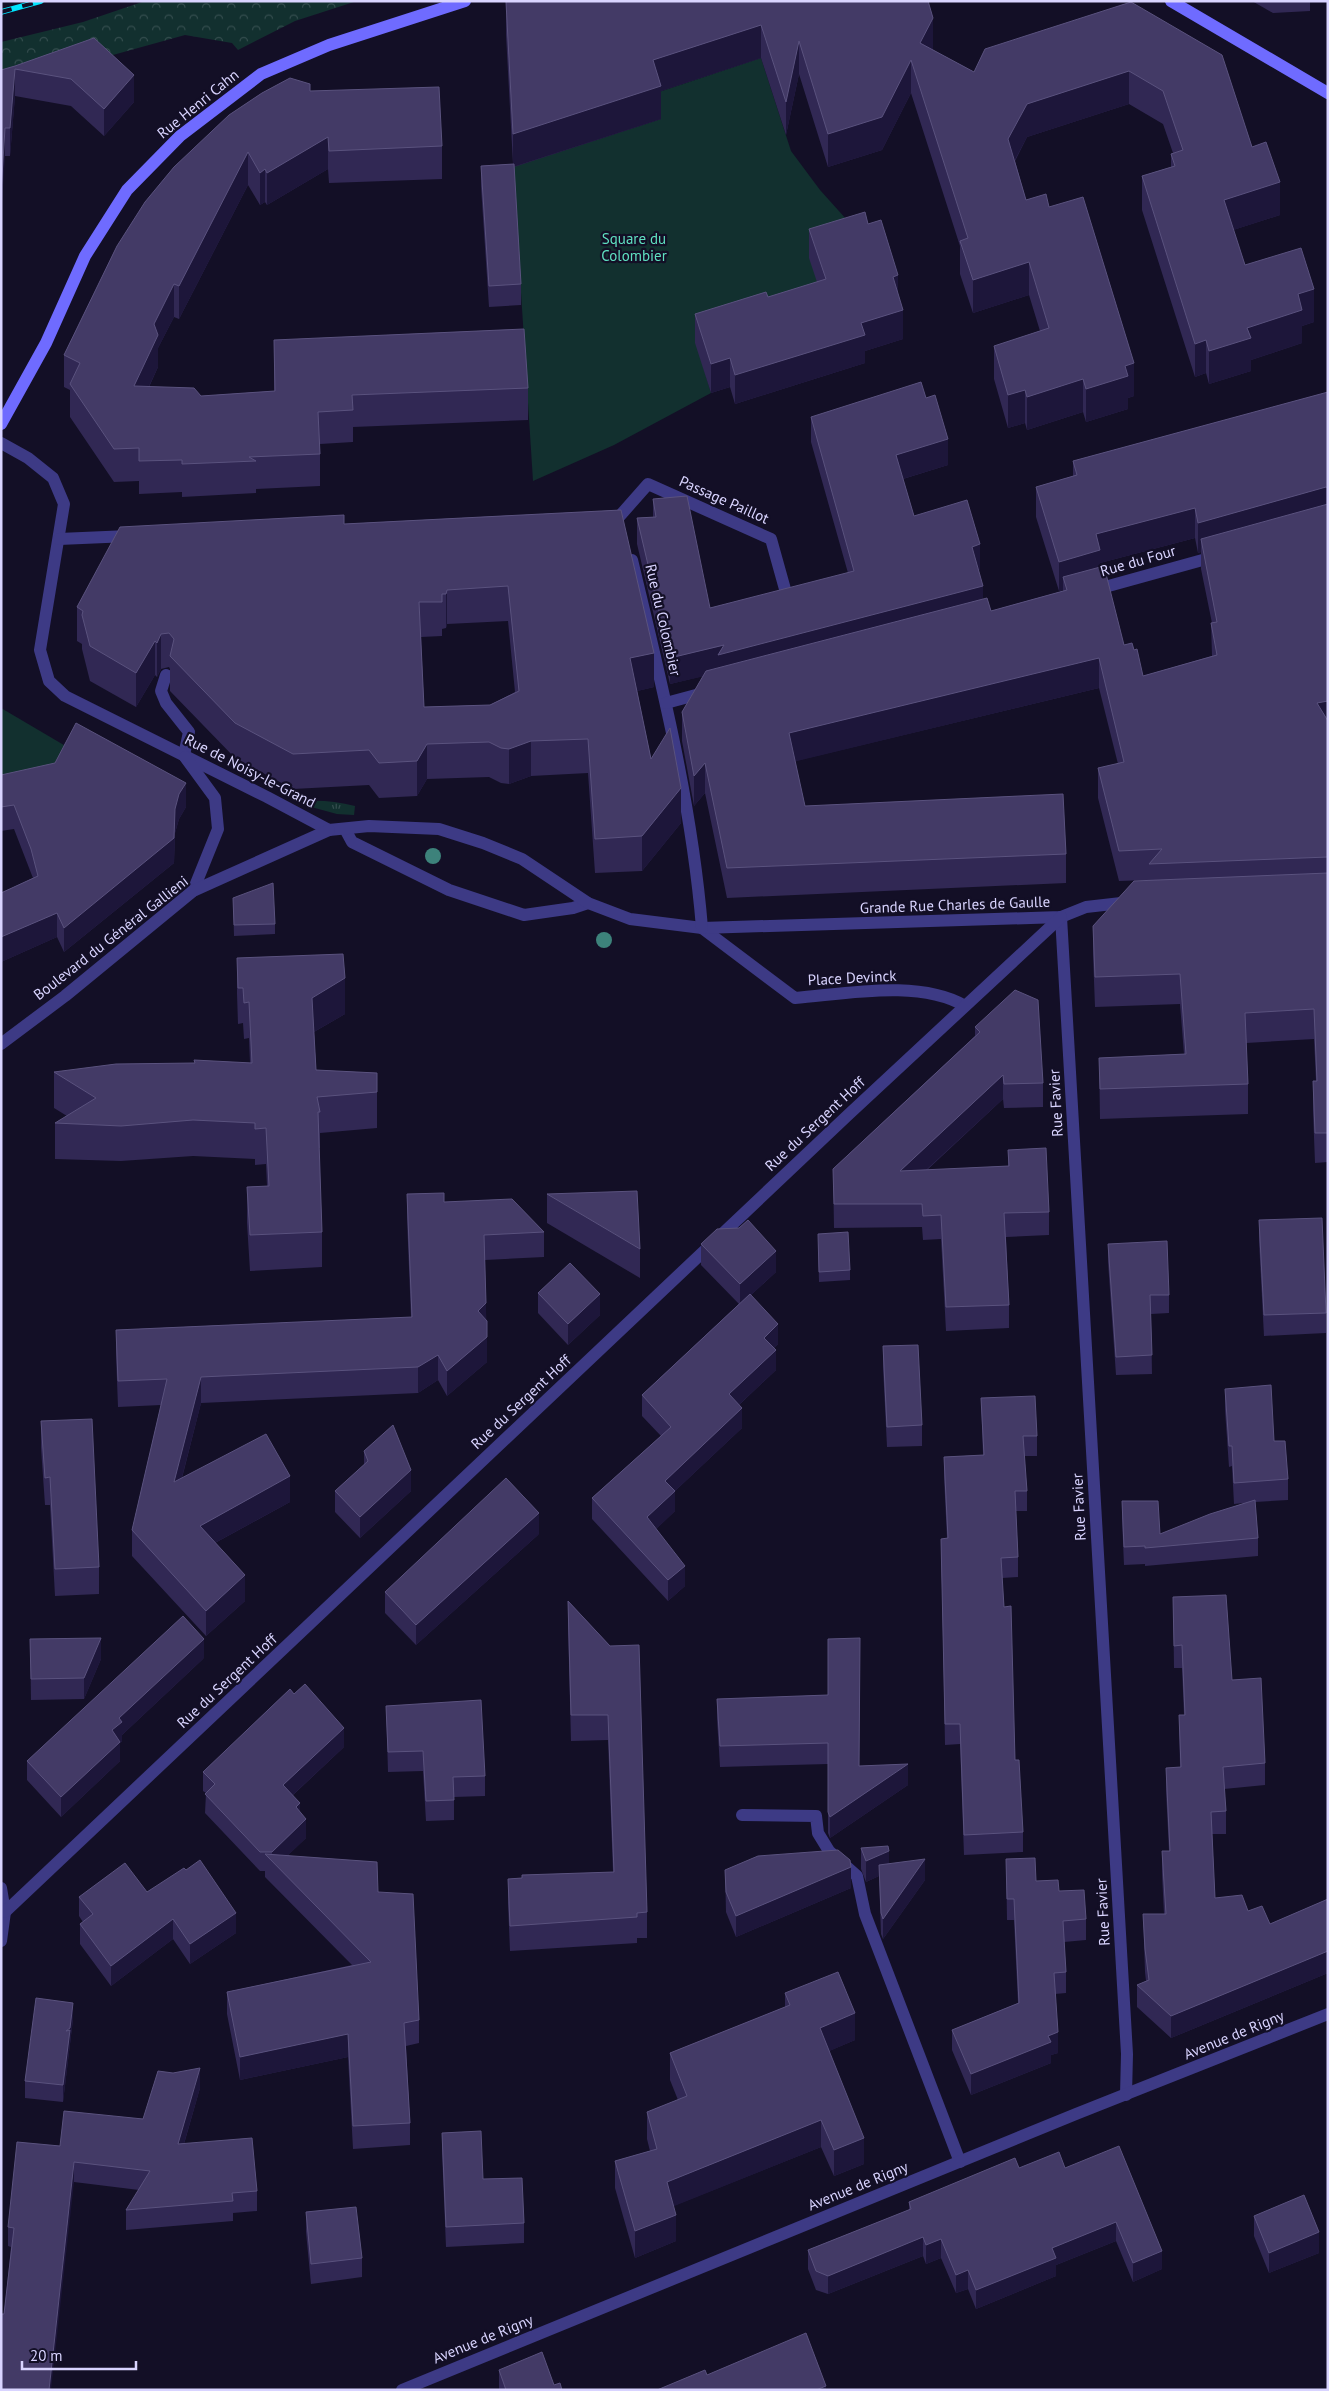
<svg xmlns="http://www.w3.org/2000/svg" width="1329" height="2391" font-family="'PT Sans',sans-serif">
<defs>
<pattern id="grass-tufts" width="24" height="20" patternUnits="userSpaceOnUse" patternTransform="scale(1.25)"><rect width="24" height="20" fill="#12302f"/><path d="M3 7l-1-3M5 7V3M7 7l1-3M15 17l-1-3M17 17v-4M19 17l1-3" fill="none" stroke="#344d4e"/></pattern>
<pattern id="forest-crowns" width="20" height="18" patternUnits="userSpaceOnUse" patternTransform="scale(1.25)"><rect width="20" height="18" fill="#12302f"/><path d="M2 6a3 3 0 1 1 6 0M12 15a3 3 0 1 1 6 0" fill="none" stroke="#344d4e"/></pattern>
</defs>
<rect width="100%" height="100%" fill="#130f26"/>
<path fill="url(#grass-tufts)" d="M302 801C320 800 337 801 355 806L354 815 337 814 304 805Z"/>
<path fill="url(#forest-crowns)" d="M145 1H357L295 21 238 50 232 43 185 35 1 86V42L83 22Z"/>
<g fill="#12302f">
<path d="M761 58 791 151 820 190 865 240 821 293 696 342 711 393 614 445 533 481 513 167 661 119 653 94Z"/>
<path d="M1 708 74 751 1 799Z"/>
</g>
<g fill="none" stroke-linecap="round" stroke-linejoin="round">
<g stroke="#3d3a85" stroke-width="12">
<path d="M618 518 648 484 771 539 788 600"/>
<path d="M166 675 161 691 166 703 189 732 184 755"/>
<path d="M345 829 352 842 449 890 524 915 573 908 588 903"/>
<path d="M702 928 795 998C846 994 919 979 965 1006"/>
<path d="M742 1815 816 1816 818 1833 829 1851 857 1876 865 1914 960 2162"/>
</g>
<g stroke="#3d3a85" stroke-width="12">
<path d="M1 443 28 458 53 478 64 504 40 650 49 681 65 696 267 797 329 830 369 826 439 829 483 843 522 859 588 903 630 919 702 928 1061 917 1086 907 1130 902"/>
<path d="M59 539 129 536"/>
<path d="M632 560C661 681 692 804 702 928"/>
<path d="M1094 590 1217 556"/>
<path d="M666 703 707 692"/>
<path d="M185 757 215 798 218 829 193 891"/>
<path d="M1061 917 1127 2054 1126 2095"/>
<path d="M1 1044 65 996 193 891 329 830"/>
<path d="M1 1888 5 1912 1 1941"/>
<path d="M5 1912 848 1115 1061 917"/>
<path d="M402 2390 1076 2114 1328 2014"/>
</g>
<g stroke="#6f6bff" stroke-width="12">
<path d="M1171 1 1328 93"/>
<path d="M1 424 46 343 85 256 127 190 180 136 261 74 329 45 465 1"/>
</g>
<defs>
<path id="rail" d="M1 12 41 1"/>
</defs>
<use href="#rail" stroke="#00e5ff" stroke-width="5.5"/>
<use href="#rail" stroke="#130f26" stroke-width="4" stroke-dasharray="11" stroke-linecap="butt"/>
</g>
<g fill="#3d827b">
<circle cx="433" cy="856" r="8"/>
<circle cx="604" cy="940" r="8"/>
</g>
<g fill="#312854" fill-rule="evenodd">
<path d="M928 1 933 50 974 72 1131 2 1252 147 1280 215 1233 230 1245 265 1314 322 1302 326V343L1251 360V371L1209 384 1206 373 1195 377 1142 210V176L1171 167V154L1173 153 1163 124 1129 104 1027 137 1015 161 1026 200 1049 207 1134 396 1128 398V409L1086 422 1083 412 1027 430 1025 423 1008 428 994 379V346L1040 331 1029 295 973 313 960 274V246L911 93 882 150 828 167 799 74 786 135 761 58 661 91V119L514 167 521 284V305L489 307 481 187V166L513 164 506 35V2Z"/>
<path d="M1252 1H1310V11L1273 13Z"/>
<path d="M94 38 134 102 104 136 71 106 15 96 10 156H5L1 70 15 66Z"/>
<path d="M310 91 442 146V179L329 183 328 169 267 205 265 202 260 205 248 185 179 319 174 317 158 348V367L149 387 201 396 274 391V340L528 388V420L353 427V442L320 444V486L256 489V493L182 497V492L139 494V481L114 482 70 417V390L64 387V355L117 246Z"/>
<path d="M868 224 898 295 903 339 865 351V363L735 404 730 387 711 393 695 343V314L768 297 817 282 809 258V229Z"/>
<path d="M1328 392V1162L1315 1163 1313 1111V1081H1316L1314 1039 1246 1043 1248 1084V1114L1100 1119 1099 1058 1184 1054 1180 1004 1095 1007 1093 955V926L1149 880 1119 881 1098 798V768L1118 764 1099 688 795 761 805 806 1066 854V883L727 898 705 793 694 806 682 741V712L703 676 670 684 637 544V518L653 517V499L710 608 848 573 811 442V417L948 465 903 479 914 516 980 570H978L983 599 991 611 1063 591V590L1059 591 1036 517V487L1073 476V461ZM1195 538 1198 553 1201 552V569L1212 623H1211L1212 656 1143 676 1124 645 1100 567V563Z"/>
<path d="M621 510 654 687 637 691 651 759 681 823 642 871 595 873 588 773 531 776 509 784 501 783 489 777 427 779 417 796 379 798 369 785 293 789 235 758 170 691V669L169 667 161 669 157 677 155 675 136 707 90 681 82 649V644L77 641V607L344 524ZM508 621 515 692 490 705 424 707 421 637 442 636V629L446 628 447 624Z"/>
<path d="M1 775 186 807 179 819 175 833 174 863 64 952 57 937 1 962V893L33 878 31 873 14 829 1 831Z"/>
<path d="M233 898 275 924V934L234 936Z"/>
<path d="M237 958 345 1014 314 1032 316 1070 377 1073V1128L320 1133V1148H319L322 1232V1267L250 1271 247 1223V1187L267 1186 266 1164 255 1165V1159L193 1156 121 1161 55 1159V1123L67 1116 54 1108V1072L250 1063 249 1038 244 1039 243 1023 238 1024 237 994Z"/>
<path d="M975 1027 1043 1083V1107L1004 1108 1003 1099 927 1170 1008 1166V1150L1049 1212V1235L1006 1237 1009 1305V1328L946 1331 941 1239 923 1240 922 1227 834 1228 833 1169 975 1036Z"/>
<path d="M407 1194 444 1202 544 1232V1257L485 1260 487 1362 447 1396 438 1380 418 1393 201 1403 182 1478 290 1502 215 1543 245 1601 206 1636 132 1556V1530L161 1405 118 1407 116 1355V1330L411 1317 407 1219Z"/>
<path d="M547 1194 640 1249V1278L547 1223Z"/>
<path d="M1259 1220 1326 1313V1333L1264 1336 1259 1241Z"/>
<path d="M701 1244 776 1272 751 1295 778 1344 774 1348 776 1370 739 1405 742 1428 675 1491V1511L656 1529 685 1586 668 1601 592 1519V1498L661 1436 642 1416V1395L739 1304 701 1265Z"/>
<path d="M818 1244 850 1270V1280L819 1282Z"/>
<path d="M1108 1244 1169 1295V1313L1151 1314 1152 1374 1116 1375 1108 1262Z"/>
<path d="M538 1293 600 1315 568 1345 538 1313Z"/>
<path d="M883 1346 922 1425V1446L887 1447 883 1367Z"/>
<path d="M1225 1389 1274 1441 1288 1479V1500L1255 1502 1258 1538V1556L1145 1566V1564L1124 1565 1122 1519V1501L1160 1534 1244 1503 1234 1504 1232 1466 1229 1467 1225 1410Z"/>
<path d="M981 1398 1037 1436V1456H1024L1027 1491V1511H1016L1018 1557V1577L1002 1578 1015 1760 1023 1832V1852L964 1855 960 1744 945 1745 941 1539 947 1538 944 1477V1457L983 1455Z"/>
<path d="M41 1421 99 1567V1594L55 1596 50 1505H45L41 1448Z"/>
<path d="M364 1451 411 1491 360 1538 335 1512V1491L364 1465Z"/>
<path d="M539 1534 416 1645 385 1613V1592Z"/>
<path d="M1173 1597 1232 1680 1265 1763V1785L1224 1789 1226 1811V1834H1212L1215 1898 1248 1911 1270 1924 1328 1899V1973L1171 2038 1137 2007V1985L1146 1981 1145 1972 1143 1914H1164L1162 1874V1851H1169L1166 1791V1768L1180 1767 1179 1715H1184L1182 1668H1174Z"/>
<path d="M568 1601 610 1646 647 1912V1938H637V1943L510 1951 508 1904V1879L613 1872 608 1740 571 1741 568 1627Z"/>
<path d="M30 1639 101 1659 84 1699 31 1700Z"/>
<path d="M204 1658 122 1735V1741L120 1743V1761L61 1817 27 1780V1761Z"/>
<path d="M828 1695 859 1766 908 1785 830 1838 828 1833V1764L720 1767 717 1719V1699Z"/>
<path d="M386 1706 485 1776V1796L454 1797V1820L426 1821 423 1771 388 1772Z"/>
<path d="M344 1747 293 1795 300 1812 306 1838 288 1855 378 1892 419 2020V2043L406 2046 410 2123V2145L353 2149 348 2057 240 2080 227 2014V1992L352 1965 265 1877V1871H260L205 1813 206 1793 203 1791V1772Z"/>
<path d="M1327 1839H1328V1861L1327 1860Z"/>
<path d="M861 1848 889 1863 925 1880 883 1939 881 1934 879 1876 866 1882 861 1869Z"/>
<path d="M1006 1859 1036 1881 1059 1891 1086 1919V1940L1064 1942 1066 1972V1993L1055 1994 1058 2053 1051 2055V2063L971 2095 952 2050V2030L1018 2003 1014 1920H1007Z"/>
<path d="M725 1870 851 1888 736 1937 726 1912Z"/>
<path d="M147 1892 236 1933 190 1964 173 1939 111 1986 80 1944V1924L83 1922 79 1916V1897Z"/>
<path d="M785 1993 855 2040 829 2051 864 2164 834 2176 821 2147 673 2206 676 2241 635 2258 615 2188V2161L650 2151 647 2139V2112L678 2100 670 2080V2053L785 2007Z"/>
<path d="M73 2019 63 2102 25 2098V2081Z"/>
<path d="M200 2088 184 2144 257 2191V2211L233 2213V2221L126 2230V2210L139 2190 74 2182 4 2314 11 2247 8 2246V2227L60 2146 143 2119Z"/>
<path d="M442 2133 483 2179 524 2223V2243L446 2247 442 2152Z"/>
<path d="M1019 2168H1065L1162 2269 1133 2282 1116 2241 1056 2265V2276L976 2309 968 2289 956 2293 941 2258 926 2264 923 2256 828 2294 816 2290 808 2269V2250L909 2210V2202Z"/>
<path d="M306 2212 362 2258V2277L311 2284 306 2232Z"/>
<path d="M1254 2216 1319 2253 1269 2273 1254 2236Z"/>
<path d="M499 2370 554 2385 562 2390H499Z"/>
</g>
<g fill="#1d163a">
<path d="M933 18V51L920 43Z"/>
<path d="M761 25V58L661 91V119L513 167V134L653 60Z"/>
<path d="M799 41V74L786 135V102Z"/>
<path d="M911 60V93L882 150 828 167V134Z"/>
<path d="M15 69V96L10 156V128Z"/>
<path d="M1129 71V104L1027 137 1008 173V139L1027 104Z"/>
<path d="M134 75V102L104 136V109Z"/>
<path d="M5 128V156L1 221V193Z"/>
<path d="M328 137V169L267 205V173Z"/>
<path d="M248 152V185L179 319V286Z"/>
<path d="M265 169V202L260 205V173Z"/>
<path d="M1280 182V215L1224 233V200Z"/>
<path d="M1029 262V295L973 313V280Z"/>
<path d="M898 275V304L893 277Z"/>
<path d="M174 284V317L158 348V367L134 418V386L154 324Z"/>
<path d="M1314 289V322L1302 326V343L1251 360V371L1209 384V351L1247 328 1298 294Z"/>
<path d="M903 310V339L865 351V363L735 404V375L861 323Z"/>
<path d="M1206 340V373L1195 377V344Z"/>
<path d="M730 358V387L711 393V364Z"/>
<path d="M1134 363V396L1128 398V409L1086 422V389L1125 366Z"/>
<path d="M1083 379V412L1027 430V397Z"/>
<path d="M1025 390V423L1008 428V395Z"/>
<path d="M948 439V465L896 481V455Z"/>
<path d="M1326 487V517L1201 539V552L1198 553V523Z"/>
<path d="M1195 508V538L1100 563V580L1063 577V590L1059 591V562L1096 534Z"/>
<path d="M980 544V570L972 573V547Z"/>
<path d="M983 586V612L670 684V658Z"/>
<path d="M447 590V624L446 628V594Z"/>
<path d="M161 634V669L157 677V643Z"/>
<path d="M155 641V675L136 707V673Z"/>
<path d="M654 653V687L630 693V658Z"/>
<path d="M1099 658V688L789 763V733Z"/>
<path d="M1328 701V731L1317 703Z"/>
<path d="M531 741V776L509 784V749Z"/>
<path d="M427 744V779L417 796V761Z"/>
<path d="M705 763V793L694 806V776Z"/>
<path d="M186 783V807L179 819 175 833 174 863 64 952V928L175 809 179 794Z"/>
<path d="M681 788V823L642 871V836Z"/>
<path d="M57 913V937L1 962V937Z"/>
<path d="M345 978V1014L312 1033V998Z"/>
<path d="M1003 1075V1099L900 1194V1171Z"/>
<path d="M776 1251V1272L740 1305V1284Z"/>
<path d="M600 1294V1315L568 1345V1324Z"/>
<path d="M486 1303V1329L478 1311Z"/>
<path d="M778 1324V1344L764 1358V1338Z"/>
<path d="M487 1337V1362L447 1396V1371Z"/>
<path d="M776 1350V1370L729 1414V1394Z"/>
<path d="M438 1355V1380L418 1393V1367Z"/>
<path d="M201 1377V1403L174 1508V1482Z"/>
<path d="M742 1408V1428L675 1491V1511L647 1538V1517L665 1481Z"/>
<path d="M411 1470V1491L360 1538V1517Z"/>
<path d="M290 1476V1502L200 1551V1526Z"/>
<path d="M539 1513V1534L416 1645V1625Z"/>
<path d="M685 1566V1586L668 1601V1580Z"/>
<path d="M245 1575V1601L206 1636V1611Z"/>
<path d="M101 1638V1659L84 1699V1678Z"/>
<path d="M204 1639V1658L122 1735V1741L120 1743V1761L61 1817V1797L112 1730 119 1718Z"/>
<path d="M344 1728V1747L283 1804V1785Z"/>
<path d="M908 1764V1785L830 1838V1817Z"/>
<path d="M300 1803V1822L296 1807Z"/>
<path d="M306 1819V1838L277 1866 272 1860V1852Z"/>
<path d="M889 1851V1872L879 1865V1876L866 1882V1861Z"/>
<path d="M925 1859V1880L883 1939V1919Z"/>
<path d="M851 1867V1888L736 1937V1916Z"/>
<path d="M236 1913V1933L190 1964V1944Z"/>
<path d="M173 1919V1939L111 1986V1966Z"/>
<path d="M1328 1951V1973L1171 2038V2016Z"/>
<path d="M73 2003V2019L63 2102V2085L66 2031Z"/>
<path d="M855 2013V2040L820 2055V2028Z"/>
<path d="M1058 2032V2053L1051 2055V2063L971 2095V2074L1048 2036Z"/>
<path d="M348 2034V2057L240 2080V2057Z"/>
<path d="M200 2068V2088L178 2164V2144Z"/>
<path d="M821 2120V2147L667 2209V2182Z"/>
<path d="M864 2138V2164L834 2176V2150Z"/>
<path d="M74 2162V2182L51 2390H49Z"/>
<path d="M676 2215V2241L635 2258V2231Z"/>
<path d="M1116 2222V2241L1056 2265V2276L976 2309V2290L1052 2248Z"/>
<path d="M1319 2232V2253L1269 2273V2253Z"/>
<path d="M923 2237V2256L828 2294V2276Z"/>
<path d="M941 2239V2258L926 2264V2245Z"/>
<path d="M1162 2251V2269L1133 2282V2263Z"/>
<path d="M968 2270V2289L956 2293V2275Z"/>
<path d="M826 2386V2390H816Z"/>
</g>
<g fill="#433a66" stroke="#5a527e" fill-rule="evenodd">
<path d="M508 1H928L933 18 920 43 974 72 985 49 1131 2 1222 55 1252 147 1266 142 1280 182 1224 200 1245 265 1301 248 1314 289 1298 294 1302 310 1247 328 1251 338 1209 351 1206 340 1195 344 1142 176 1175 166 1171 154 1183 150 1163 91 1129 71 1027 104 1008 139 1026 200 1046 194 1049 207 1083 197 1134 363 1125 366 1128 376 1086 389 1083 379 1027 397 1025 390 1008 395 994 346 1049 328 1029 262 973 280 960 241 968 238 911 60 882 117 828 134 799 41 786 102 761 25 653 60 661 86 513 134 506 2Z"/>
<path d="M94 38 134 75 104 109 71 79 15 69 10 128H5L1 193V70L15 66Z"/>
<path d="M290 78 310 84V91L439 87 442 146 329 151 328 137 267 173 265 169 260 173 248 152 179 286 174 284 154 324 158 335 134 386 194 388 201 396 275 391 274 340 524 329 528 388 352 395 353 410 318 412 320 454 249 457 256 461 182 464V460L139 461V448L114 449 70 384 80 363 64 355 117 246 145 202 174 167 229 115 262 93Z"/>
<path d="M514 164 521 284 489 286 481 166Z"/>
<path d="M865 212 868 224 881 220 898 275 893 277 903 310 861 323 865 335 735 375 730 358 711 364 695 314 766 292 768 297 826 279 809 229Z"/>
<path d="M921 382 926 398 935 395 948 439 896 455 914 516 967 500 980 544 972 547 983 586 718 655 724 645 670 658 637 518 656 517 653 499 687 496 710 608 854 571 811 417Z"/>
<path d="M1328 392V488L1326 487 1198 523 1195 508 1096 534 1100 550 1059 562 1036 487 1077 475 1073 461Z"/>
<path d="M1328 504V701L1317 703 1328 721V857L1149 864 1162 849 1119 851 1098 768 1124 762 1099 658 789 733 805 806 1063 794 1066 854 727 868 705 763 694 776 682 712 706 671 987 598 991 611 1067 590 1063 577 1104 566 1124 645 1132 643 1134 650 1137 649 1143 676 1217 655 1211 623 1217 622 1201 539Z"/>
<path d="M621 510 654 653 630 658 651 759 670 728 681 788 642 836 595 839 588 739 531 741 509 749 501 748 489 742 427 744 417 761 379 763 369 750 293 754 235 723 170 656 174 639 169 633 161 634 157 643 155 641 136 673 90 646 82 615 83 611 77 607 120 527 344 515V524ZM508 586 519 691 490 705 424 707 419 602H442V594H446L447 590Z"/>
<path d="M76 723 186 783 179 794 175 809 174 838 64 928 57 913 1 937V893L38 876 31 849 14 805 1 807V775L55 763Z"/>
<path d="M1328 873V1133H1315L1313 1081H1317L1314 1009 1245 1013 1248 1084 1100 1089 1099 1058 1186 1054 1180 974 1095 977 1093 926 1134 881Z"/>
<path d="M273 883 275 924 234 925 233 898Z"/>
<path d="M343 954 345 978 312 998 316 1070 377 1073V1092L317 1097 320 1112H318L322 1232 250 1235 247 1187 269 1186 266 1128 255 1129V1123L193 1120 121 1126 55 1123 96 1098 54 1072 116 1064 195 1063 194 1060 252 1063 249 1002 244 1003 243 988H238L237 958Z"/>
<path d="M1015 990 1038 1000 1043 1083 1004 1084 1003 1075 900 1171 1009 1166 1008 1150 1046 1148 1049 1212 1004 1213 1009 1305 946 1307 941 1215 923 1216 922 1204H834L833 1169 980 1032 975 1027Z"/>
<path d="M637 1191 640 1249 547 1194Z"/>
<path d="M444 1193V1202L512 1199 544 1232 484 1235 486 1303 478 1311 487 1321V1337L447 1371 438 1355 418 1367 201 1377 174 1482 266 1434 290 1476 200 1526 245 1575 206 1611 132 1530 167 1379 118 1381 116 1330 412 1317 407 1194Z"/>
<path d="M1322 1218 1326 1313 1264 1315 1259 1220Z"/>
<path d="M748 1220 776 1251 740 1284 701 1244 717 1229 739 1228Z"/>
<path d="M848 1232 850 1270 819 1272 818 1234Z"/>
<path d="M1167 1241 1169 1295H1150L1152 1355 1116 1357 1108 1244Z"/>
<path d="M570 1263 600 1294 568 1324 538 1293Z"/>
<path d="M750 1294 778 1324 764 1338 776 1350 729 1394 742 1408 665 1481 675 1491 647 1517 685 1566 668 1580 592 1498 671 1427 642 1395Z"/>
<path d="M918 1345 922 1425 887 1427 883 1346Z"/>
<path d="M1271 1385 1274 1441H1285L1288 1479 1234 1483 1232 1446H1229L1225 1389Z"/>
<path d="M1035 1396 1037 1436H1023L1027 1491H1015L1018 1557 1001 1558 1004 1607 1011 1606 1015 1760H1019L1023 1832 964 1835 960 1724H945L941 1539 948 1538 944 1457 984 1455 981 1398Z"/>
<path d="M92 1419 99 1567 55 1569 50 1477 45 1478 41 1421Z"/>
<path d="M393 1425 411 1470 360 1517 335 1491 368 1461 364 1451Z"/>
<path d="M506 1478 539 1513 416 1625 385 1592Z"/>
<path d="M1255 1500 1258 1538 1145 1548V1546L1124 1547 1122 1501H1158L1160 1534 1210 1514Z"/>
<path d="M1226 1595 1232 1680 1261 1678 1265 1763 1223 1767 1226 1811 1211 1812 1215 1898 1242 1895 1248 1911 1262 1906 1270 1924 1328 1899V1951L1171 2016 1137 1985 1149 1980 1145 1949 1143 1914H1166L1162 1851H1170L1166 1768 1181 1767 1179 1715H1185L1182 1645 1174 1646 1173 1597Z"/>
<path d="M568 1601 610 1646 639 1645 647 1912 637 1913V1917L510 1926 508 1879 522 1878V1875L614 1872 608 1715H571Z"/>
<path d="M183 1616 204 1639 119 1718 122 1722 112 1730 120 1742 61 1797 27 1761Z"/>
<path d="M101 1638 84 1678 31 1679 30 1639Z"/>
<path d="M860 1638 859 1766 908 1764 830 1817 828 1812V1743L720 1746 717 1699 828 1695V1639Z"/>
<path d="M305 1684 344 1728 283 1785 300 1803 296 1807 306 1819 272 1852H260L205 1794 215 1784 203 1772 290 1689 294 1694Z"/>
<path d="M481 1700 485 1776 453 1777 454 1800 426 1801 423 1751 388 1752 386 1706Z"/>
<path d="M888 1846 889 1851 866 1861 861 1848Z"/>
<path d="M838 1850 850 1860 851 1867 736 1916 726 1892 725 1870 758 1856Z"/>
<path d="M265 1854 377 1862 378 1892 413 1894 419 2020 404 2023 410 2123 353 2126 348 2034 240 2057 227 1992 371 1962Z"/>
<path d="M1035 1858 1036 1881 1058 1880 1059 1891 1084 1890 1086 1919 1063 1921 1066 1972 1054 1973 1058 2032 1048 2036 1051 2042 971 2074 952 2030 1019 2003 1014 1899H1007L1006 1859Z"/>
<path d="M925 1859 883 1919 881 1913 879 1865Z"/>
<path d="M200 1860 236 1913 190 1944 173 1919 111 1966 80 1924 93 1914 79 1897 125 1863 147 1892 184 1868 186 1870Z"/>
<path d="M838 1972 855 2013 820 2028 864 2138 834 2150 821 2120 667 2182 676 2215 635 2231 615 2161 657 2149 647 2112 687 2096 670 2053 790 2005 785 1993Z"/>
<path d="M36 1998 73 2003 70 2028 66 2031 70 2030 63 2085 25 2081Z"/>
<path d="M200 2068 178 2144 252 2138 257 2191 232 2193 233 2201 126 2210 150 2171 74 2162 49 2390H1V2314H4L14 2228 8 2227 17 2142 60 2146 64 2111 143 2119 158 2071 173 2073Z"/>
<path d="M481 2131 483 2179 522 2178 524 2223 446 2227 442 2133Z"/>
<path d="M1119 2146 1162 2251 1133 2263 1116 2222 1052 2248 1056 2258 976 2290 968 2270 956 2275 941 2239 926 2245 923 2237 828 2276 816 2271 808 2250 911 2209 909 2202 1015 2158 1019 2168 1059 2152 1065 2168Z"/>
<path d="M1304 2195 1319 2232 1269 2253 1254 2216Z"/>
<path d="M356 2207 362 2258 311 2264 306 2212Z"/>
<path d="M806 2333 826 2386 816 2390H657L705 2370 707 2375Z"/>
<path d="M542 2352 554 2385 560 2383 562 2390H506L499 2370Z"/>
</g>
<g text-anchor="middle" stroke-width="4.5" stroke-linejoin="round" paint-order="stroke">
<g font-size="15" fill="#d9d4ff" stroke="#130f26">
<text transform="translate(198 104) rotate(-39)" y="5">Rue Henri Cahn</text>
<text transform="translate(724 500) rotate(24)" y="5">Passage Paillot</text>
<text transform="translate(1138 561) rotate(-16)" y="5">Rue du Four</text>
<text transform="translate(663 620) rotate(77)" y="5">Rue du Colombier</text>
<text transform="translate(250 771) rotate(27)" y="5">Rue de Noisy-le-Grand</text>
<text transform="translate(955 905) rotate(-2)" y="5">Grande Rue Charles de Gaulle</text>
<text transform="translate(111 938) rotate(-38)" y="5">Boulevard du Général Gallieni</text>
<text transform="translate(852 978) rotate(-3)" y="5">Place Devinck</text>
<text transform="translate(1056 1103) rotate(-93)" y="5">Rue Favier</text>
<text transform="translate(815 1124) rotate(-43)" y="5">Rue du Sergent Hoff</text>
<text transform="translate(521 1402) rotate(-43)" y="5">Rue du Sergent Hoff</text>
<text transform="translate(1079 1507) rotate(-93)" y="5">Rue Favier</text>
<text transform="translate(227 1681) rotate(-43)" y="5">Rue du Sergent Hoff</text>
<text transform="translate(1103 1912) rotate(-93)" y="5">Rue Favier</text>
<text transform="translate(1234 2035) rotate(-22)" y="5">Avenue de Rigny</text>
<text transform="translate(858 2186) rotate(-22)" y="5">Avenue de Rigny</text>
<text transform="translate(483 2339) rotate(-22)" y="5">Avenue de Rigny</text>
</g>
<g font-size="15" fill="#5fe0c0" stroke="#130f26">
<text x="634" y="244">Square du<tspan x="634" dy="17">Colombier</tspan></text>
</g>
</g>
<rect width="1329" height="2391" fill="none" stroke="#d9d4ff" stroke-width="5"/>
<path d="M22 2361v8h114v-8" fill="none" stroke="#d9d4ff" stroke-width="2.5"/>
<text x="30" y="2361" font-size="15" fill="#d9d4ff" stroke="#130f26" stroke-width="4" paint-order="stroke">20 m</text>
</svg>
